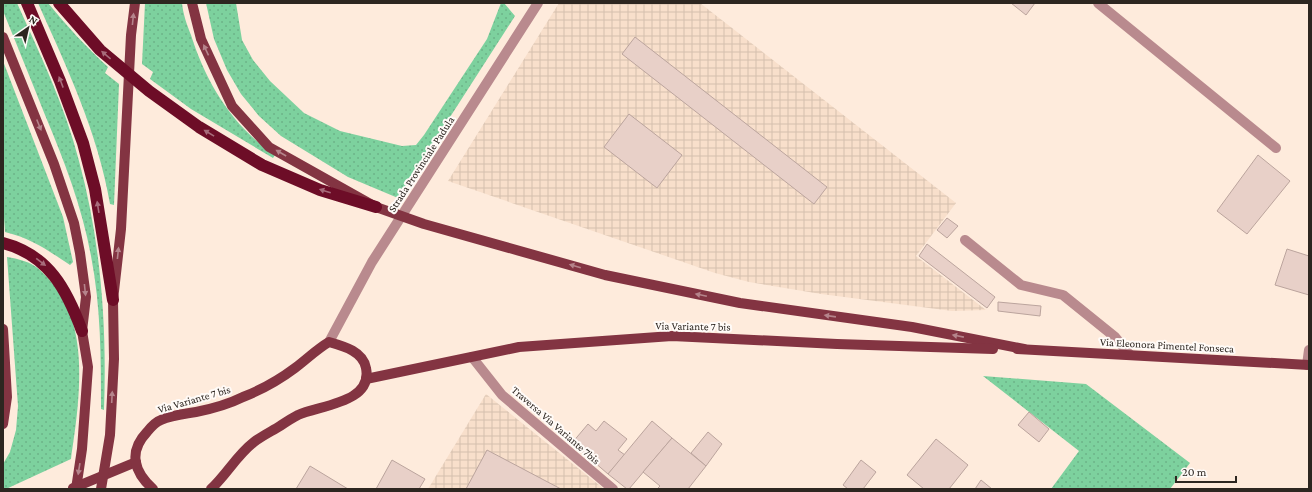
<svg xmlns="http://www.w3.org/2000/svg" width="1312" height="492" font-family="'Crimson Pro',serif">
<defs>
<pattern id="industrial-grid" width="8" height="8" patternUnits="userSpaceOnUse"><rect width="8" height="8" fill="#f8dfcb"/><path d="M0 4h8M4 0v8" fill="none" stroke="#d5bfae"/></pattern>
<pattern id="grass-dots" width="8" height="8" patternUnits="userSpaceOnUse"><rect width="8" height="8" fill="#7dd19e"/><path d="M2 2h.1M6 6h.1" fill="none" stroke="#6cb388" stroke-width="1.8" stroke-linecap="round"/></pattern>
</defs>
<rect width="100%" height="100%" fill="#feebdc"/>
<g fill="url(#industrial-grid)">
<path d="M559 3H700L956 203 916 256 986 310 952 311 821 294 749 282 715 273 448 181Z"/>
<path d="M486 394 604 489H428Z"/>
</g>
<g fill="url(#grass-dots)">
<path d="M3 3H17C40 54 65 106 79 161 101 242 107 326 104 410L101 409C101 358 101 307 91 256 82 207 64 160 45 115 31 80 17 45 3 11Z"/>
<path d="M38 3H48C67 26 86 47 108 67L105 73 119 84 114 205 110 204C98 133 67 68 38 3Z"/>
<path d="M145 3H182C183 14 187 25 191 35 206 83 233 127 275 155L273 158 191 109 150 79 153 72 142 64Z"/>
<path d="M206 3H236L242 40 253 60 270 81 304 113 340 131 402 146 416 145 424 135 487 39 501 3H504L515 16 398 198 348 177 281 136 259 116 241 94 227 70 214 39Z"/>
<path d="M3 61 63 217 73 262 70 265C47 250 33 239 5 232L3 203Z"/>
<path d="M7 257C31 261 38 266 53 284 91 329 79 405 71 459L6 489H3V464L10 452 16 430 18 406Z"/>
<path d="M983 376 1086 384 1190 463 1170 489H1051L1079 451Z"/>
</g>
<g fill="#e8d0c8" stroke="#bba49d">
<path d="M1011 3H1035L1026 15Z"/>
<path d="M635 37 827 187 814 204 622 54Z"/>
<path d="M629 114 682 155 657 188 604 147Z"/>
<path d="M1258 155 1290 181 1247 234 1217 211Z"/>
<path d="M947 218 958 226 947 238 937 230Z"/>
<path d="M927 244 995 297 987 308 919 256Z"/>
<path d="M1287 249 1309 256V295L1275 285Z"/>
<path d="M998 302 1041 306 1040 316 998 311Z"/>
<path d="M1029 412 1049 429 1039 442 1018 425Z"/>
<path d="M604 421 627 439 618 450 625 455 608 474 572 443 588 424 596 431Z"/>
<path d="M652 421 672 438 629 489H627L608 474Z"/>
<path d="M708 432 722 444 706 466 691 453Z"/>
<path d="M672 438 706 466 688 489H657L660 486 643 472Z"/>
<path d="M936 439 968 465 949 489H924L907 475Z"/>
<path d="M487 450 561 489H466Z"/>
<path d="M392 460 425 479 419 489H376Z"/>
<path d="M861 460 876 472 863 489H848L843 485Z"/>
<path d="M310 466 348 489H296Z"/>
<path d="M981 480 992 489H975Z"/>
</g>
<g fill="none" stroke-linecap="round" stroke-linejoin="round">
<g stroke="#b98a8e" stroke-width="10">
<path d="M1098 3 1276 148"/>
<path d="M965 240 1021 285 1063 295 1115 337 1130 355"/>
<path d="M1307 365 1309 350"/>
</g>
<g stroke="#b98a8e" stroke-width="10">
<path d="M329 342 372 262 538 3"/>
<path d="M472 357 502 395 613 489"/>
</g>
<g stroke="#833442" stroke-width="10">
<path d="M192 3 201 39 232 106 269 147 376 207 424 224 605 275 740 303 912 327 1024 349"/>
<path d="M3 37 54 164 74 223 80 253 86 297 82 331 88 367 82 449 76 489"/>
<path d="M3 329 7 397 3 424"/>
<path d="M1017 349 1309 365"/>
<path d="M366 379 519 347 672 336 837 344 993 349"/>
<path d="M73 488 136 462"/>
<path d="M101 489 110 435 114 359 113 300 121 229 131 35 135 3"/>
<path d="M153 489C134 472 128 452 147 432 151 427 155 422 161 420 172 415 185 414 196 412 211 409 229 404 243 397 261 390 279 380 295 368 307 359 317 349 329 342 343 346 363 351 366 368 373 403 320 405 298 415 292 418 286 422 280 426 272 431 262 436 254 442 237 455 227 474 211 489"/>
</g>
<g stroke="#6d0d27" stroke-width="12">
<path d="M27 3 60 81 83 143 95 189 113 300"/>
<path d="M59 3 100 50 149 91 199 127 262 165 320 190 376 207"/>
<path d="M3 243C49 255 67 290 82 331"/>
</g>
</g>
<defs><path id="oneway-solid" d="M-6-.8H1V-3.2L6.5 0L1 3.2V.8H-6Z"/></defs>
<g fill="#b5848b">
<use href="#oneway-solid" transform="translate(133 19) rotate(-84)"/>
<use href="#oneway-solid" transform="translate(206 50) rotate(-115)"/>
<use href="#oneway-solid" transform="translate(39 125) rotate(68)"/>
<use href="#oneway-solid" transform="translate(281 153) rotate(-150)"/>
<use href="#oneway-solid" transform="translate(118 253) rotate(-84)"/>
<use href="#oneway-solid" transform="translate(575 266) rotate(-164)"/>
<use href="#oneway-solid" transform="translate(85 290) rotate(84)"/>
<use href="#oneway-solid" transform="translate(701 295) rotate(-168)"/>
<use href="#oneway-solid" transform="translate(830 316) rotate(-172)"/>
<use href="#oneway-solid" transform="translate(958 336) rotate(-169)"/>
<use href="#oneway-solid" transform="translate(112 397) rotate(-87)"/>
<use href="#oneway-solid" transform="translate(79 469) rotate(99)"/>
</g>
<g fill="#a76c7b">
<use href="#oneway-solid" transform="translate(106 55) rotate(-140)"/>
<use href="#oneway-solid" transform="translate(61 82) rotate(-111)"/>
<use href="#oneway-solid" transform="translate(209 133) rotate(-149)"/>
<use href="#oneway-solid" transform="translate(325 191) rotate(-162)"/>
<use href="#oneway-solid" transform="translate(98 207) rotate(-99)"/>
<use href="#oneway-solid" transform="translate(41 262) rotate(37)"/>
</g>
<g text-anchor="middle" stroke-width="4" stroke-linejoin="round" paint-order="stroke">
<g font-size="11" fill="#2d2620" stroke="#fffbf8">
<text transform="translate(421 164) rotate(-57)" y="4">Strada Provinciale Padula</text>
<text transform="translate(693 326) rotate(1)" y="4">Via Variante 7 bis</text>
<text transform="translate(1167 345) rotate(3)" y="4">Via Eleonora Pimentel Fonseca</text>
<text transform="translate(194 399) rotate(-16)" y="4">Via Variante 7 bis</text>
<text transform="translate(556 425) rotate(41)" y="4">Traversa Via Variante 7bis</text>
</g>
</g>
<rect width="1312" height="492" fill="none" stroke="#2d2620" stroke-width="8"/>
<g transform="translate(28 28) rotate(34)" stroke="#fffbf8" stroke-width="3" paint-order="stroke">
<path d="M0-3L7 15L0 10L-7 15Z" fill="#2d2620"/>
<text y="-6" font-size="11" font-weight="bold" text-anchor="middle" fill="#2d2620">N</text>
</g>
<path d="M1176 476v6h60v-6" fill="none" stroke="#2d2620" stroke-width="2"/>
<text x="1182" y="476" font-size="12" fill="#2d2620" stroke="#fffbf8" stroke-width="3" paint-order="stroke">20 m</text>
</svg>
